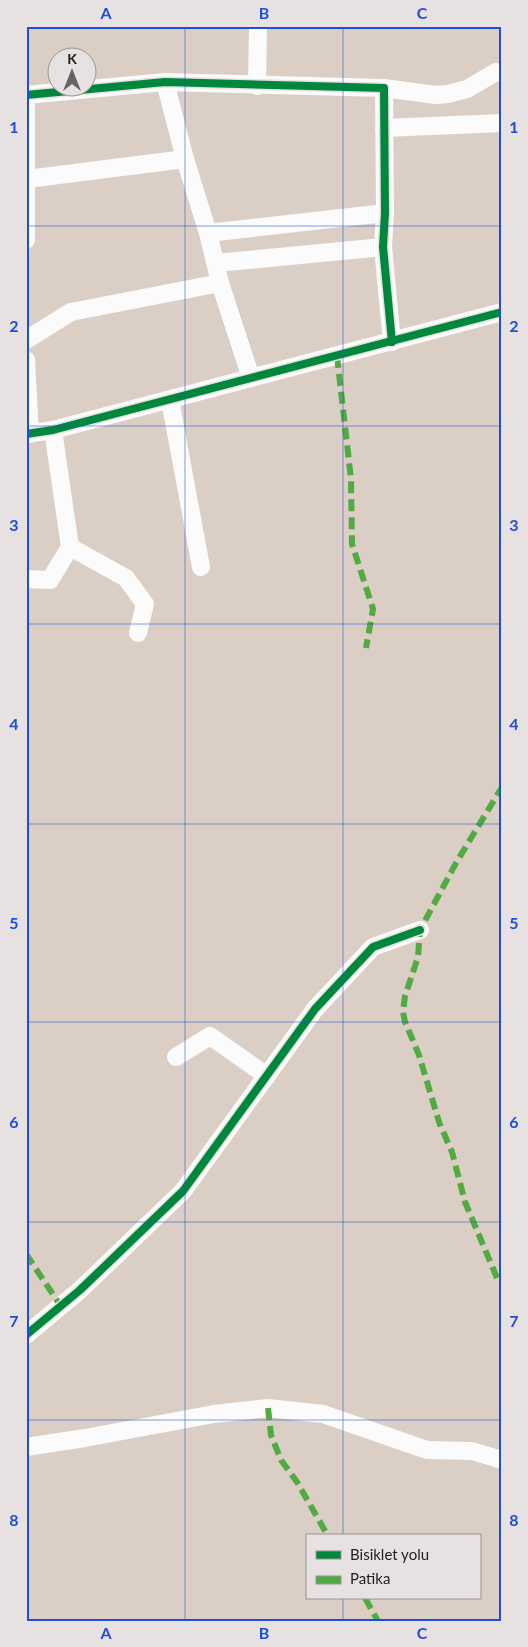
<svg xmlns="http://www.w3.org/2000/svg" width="528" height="1647" font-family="Lato,sans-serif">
<rect width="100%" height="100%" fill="#e7e2e2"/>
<path fill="#dbcec4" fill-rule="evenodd" d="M26 26H502V1621H26ZM58 58H88V88H58ZM307 1536H479V1598H307Z"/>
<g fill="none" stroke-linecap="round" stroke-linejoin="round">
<g stroke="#fbfbfb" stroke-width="18">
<path d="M165 82 185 159 208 233 220 283 251 378"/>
<path d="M257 86 258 26"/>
<path d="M384 88 385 213 383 247 392 342"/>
<path d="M26 95 165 82 384 88 436 95 448 94 467 89 496 72"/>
<path d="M26 107V240"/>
<path d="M384 128 502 123"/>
<path d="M27 179 185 159"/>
<path d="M208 233 385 213"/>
<path d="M216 263 383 247"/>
<path d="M26 340 71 312 220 283"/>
<path d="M26 360 30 434"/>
<path d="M170 400 201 567"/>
<path d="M26 434 53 430 502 312"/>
<path d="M70 547 126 578 145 604 138 633"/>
<path d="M26 579 50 580 70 547 53 430"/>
<path d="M176 1057 210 1036 267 1076"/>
<path d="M26 1335 80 1290 183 1191 315 1009 373 947 420 930"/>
<path d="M26 1447 85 1438 214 1414 268 1408 323 1414 427 1450 472 1451 502 1460"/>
</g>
<g stroke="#52aa43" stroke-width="6" stroke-dasharray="12 6" stroke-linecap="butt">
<path d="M337 356 351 479 352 544 373 609 366 648"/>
<path d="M26 1254 60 1305"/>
<path d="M497 1278 465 1202 452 1152 439 1122 419 1055 405 1022 403 1012 405 996 418 957 420 930 456 863 502 787"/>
<path d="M268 1408 271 1435 281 1460 297 1482 328 1536"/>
<path d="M365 1598 378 1621"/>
</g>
<defs>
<g id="cycleway">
<path d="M26 95 165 82 384 88 385 213 383 247 392 342"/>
<path d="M26 434 53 430 502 312"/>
<path d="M26 1335 80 1290 183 1191 315 1009 373 947 420 930"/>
</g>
</defs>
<use href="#cycleway" stroke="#e8e1e1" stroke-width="11"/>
<use href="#cycleway" stroke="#00873e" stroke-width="8"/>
</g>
<path fill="none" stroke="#1d4ed8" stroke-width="1" stroke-opacity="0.55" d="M185 26V1621M343 26V1536M26 226H502M26 426H502M26 624H502M26 824H502M26 1022H502M26 1222H502M26 1420H502M343 1598V1621"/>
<rect width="528" height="1647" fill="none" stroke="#e8e1e1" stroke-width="55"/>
<rect x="306" y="1534" width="175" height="65" fill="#e8e1e1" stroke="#989393"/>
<rect x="316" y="1551" width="25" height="8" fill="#00873e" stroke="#989393"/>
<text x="350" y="1560" font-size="15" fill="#201e1e">Bisiklet yolu</text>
<rect x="316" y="1576" width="25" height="8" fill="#52aa43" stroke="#989393"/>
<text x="350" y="1584" font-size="15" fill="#201e1e">Patika</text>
<g transform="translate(72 72)"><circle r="24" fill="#e8e1e1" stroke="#989393"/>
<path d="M0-4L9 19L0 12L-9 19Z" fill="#666363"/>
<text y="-8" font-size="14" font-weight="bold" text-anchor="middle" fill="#201e1e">K</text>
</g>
<rect x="28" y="28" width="472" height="1592" fill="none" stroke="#1d4ed8" stroke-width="2"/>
<g font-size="16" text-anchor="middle" font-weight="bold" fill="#1d4ed8">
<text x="106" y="19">A</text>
<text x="264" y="19">B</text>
<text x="422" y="19">C</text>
<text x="14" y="133">1</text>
<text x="514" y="133">1</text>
<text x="14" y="332">2</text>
<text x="514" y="332">2</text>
<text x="14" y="531">3</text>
<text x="514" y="531">3</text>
<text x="14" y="730">4</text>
<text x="514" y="730">4</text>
<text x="14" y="929">5</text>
<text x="514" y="929">5</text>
<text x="14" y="1128">6</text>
<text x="514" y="1128">6</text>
<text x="14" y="1327">7</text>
<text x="514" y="1327">7</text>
<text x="14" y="1526">8</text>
<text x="514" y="1526">8</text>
<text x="106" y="1639">A</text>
<text x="264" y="1639">B</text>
<text x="422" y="1639">C</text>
</g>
</svg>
